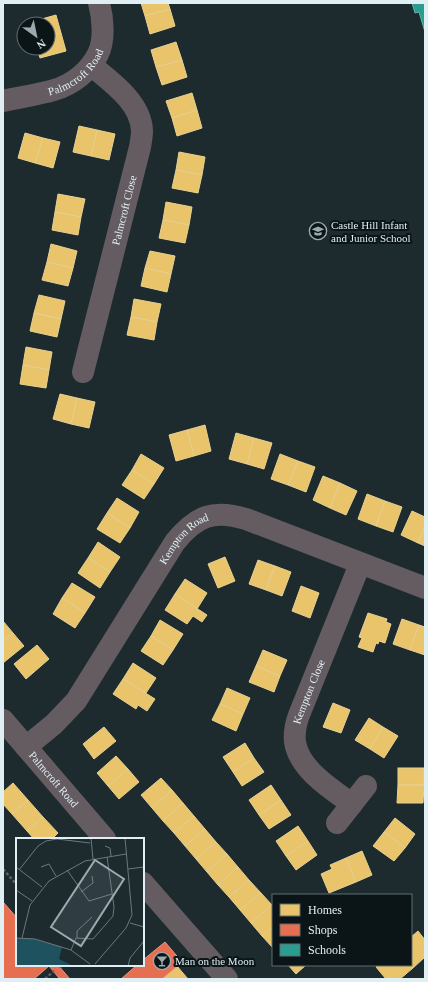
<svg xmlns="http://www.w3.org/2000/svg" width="428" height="982" font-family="Georgia,serif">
<rect width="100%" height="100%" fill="#1d2b2f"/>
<g fill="#e9c46a" stroke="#e6d193">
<path d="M141 3H168L170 9 145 16Z"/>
<path d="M170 9 175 26 150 34 145 16Z"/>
<path d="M56 15 61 33 48 36V24H31V22Z"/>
<path d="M61 33 66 51 40 58 37 48H48V36Z"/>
<path d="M176 42 182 60 156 67 151 50Z"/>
<path d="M182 60 187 77 162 85 156 67Z"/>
<path d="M192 93 197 110 172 118 166 101Z"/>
<path d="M197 110 202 128 177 136 172 118Z"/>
<path d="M79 126 97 130 91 156 73 152Z"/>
<path d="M97 130 115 134 109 160 91 156Z"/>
<path d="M25 133 43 138 35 163 18 158Z"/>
<path d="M43 138 60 142 53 168 35 163Z"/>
<path d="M179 152 205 157 202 175 176 170Z"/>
<path d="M176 170 202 175 198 193 172 188Z"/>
<path d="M58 194 85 199 81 217 55 212Z"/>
<path d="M166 202 192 207 189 225 163 220Z"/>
<path d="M55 212 81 217 78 235 52 230Z"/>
<path d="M163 220 189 225 185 243 159 238Z"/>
<path d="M51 244 77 251 73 268 47 262Z"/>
<path d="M150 251 175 256 171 274 145 268Z"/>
<path d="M47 262 73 268 68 286 42 280Z"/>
<path d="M145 268 171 274 167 292 141 286Z"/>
<path d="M39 295 65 301 61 319 34 313Z"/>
<path d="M134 299 161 304 157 322 131 317Z"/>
<path d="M34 313 61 319 57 337 30 331Z"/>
<path d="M131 317 157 322 154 340 127 335Z"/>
<path d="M26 347 52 352 49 370 23 365Z"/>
<path d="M23 365 49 370 46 388 20 384Z"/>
<path d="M60 394 77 398 71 424 53 419Z"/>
<path d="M77 398 95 402 89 428 71 424Z"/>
<path d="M205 425 211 451 194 456 187 430Z"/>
<path d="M187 430 194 456 176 461 169 435Z"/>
<path d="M236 433 254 438 247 464 229 459Z"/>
<path d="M254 438 272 443 264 469 247 464Z"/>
<path d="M141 454 164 468 154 484 132 470Z"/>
<path d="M280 454 298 461 288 485 271 479Z"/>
<path d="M298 461 315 467 306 492 288 485Z"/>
<path d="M132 470 154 484 144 499 122 485Z"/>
<path d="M323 476 340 483 330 508 313 500Z"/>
<path d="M340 483 357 491 346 515 330 508Z"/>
<path d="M367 494 385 501 376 526 358 519Z"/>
<path d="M117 498 139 512 130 528 107 513Z"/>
<path d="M385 501 402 507 393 532 376 526Z"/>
<path d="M412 511 425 517V526L418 543 401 535Z"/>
<path d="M107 513 130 528 120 543 97 529Z"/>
<path d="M425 526V546L418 543Z"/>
<path d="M98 542 120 557 110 572 88 558Z"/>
<path d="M225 557 235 581 218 588 208 564Z"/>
<path d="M88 558 110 572 100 588 78 573Z"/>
<path d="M258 560 275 566 266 590 249 584Z"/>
<path d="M275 566 291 572 282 596 266 590Z"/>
<path d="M185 579 207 593 197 609 175 594Z"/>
<path d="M72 583 95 597 85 613 62 598Z"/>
<path d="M301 586 319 593 310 618 292 611Z"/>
<path d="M175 594 207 615 202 622 193 616 187 624 165 610Z"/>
<path d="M62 598 85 613 75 628 53 614Z"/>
<path d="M368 613 387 619 386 622 391 624 385 643 379 641 378 644 376 643 373 652 358 647 362 638 359 637Z"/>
<path d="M402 619 419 625 410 650 393 644Z"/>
<path d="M160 620 183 634 173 650 151 636Z"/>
<path d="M3 621 13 633 3 641Z"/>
<path d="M419 625 425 627V655L410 650Z"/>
<path d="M13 633 24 646 3 663V641Z"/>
<path d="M151 636 173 650 163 665 141 651Z"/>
<path d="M37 645 49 659 26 679 14 664Z"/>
<path d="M263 650 287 660 280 676 256 666Z"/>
<path d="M133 663 156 678 146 693 123 679Z"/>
<path d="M256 666 280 676 274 692 249 682Z"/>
<path d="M123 679 155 699 147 711 138 705 136 709 113 694Z"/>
<path d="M227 688 250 698 243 714 220 704Z"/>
<path d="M333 703 350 710 341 733 323 727Z"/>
<path d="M220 704 243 714 236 731 212 720Z"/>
<path d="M369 718 383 727 370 749 355 740Z"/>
<path d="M104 727 116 741 94 759 83 744Z"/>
<path d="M383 727 398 736 384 758 370 749Z"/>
<path d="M245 743 254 758 233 772 223 757Z"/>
<path d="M116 756 128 769 108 786 97 773Z"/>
<path d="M254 758 264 772 242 786 233 772Z"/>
<rect x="398" y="768" width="26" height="17"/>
<path d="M128 769 139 782 119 799 108 786Z"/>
<path d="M161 778 172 790 152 808 141 795Z"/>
<path d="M13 783 28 800 12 814 3 804V792Z"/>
<path d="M271 785 281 800 259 815 249 800Z"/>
<path d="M398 785H424L423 803H397Z"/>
<path d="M172 790 183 803 163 821 152 808Z"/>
<path d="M28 800 43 817 27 831 12 814Z"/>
<path d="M281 800 291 815 269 829 259 815Z"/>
<path d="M183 803 194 816 174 833 163 821Z"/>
<path d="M194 816 205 829 185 846 174 833Z"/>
<path d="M43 817 58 833 52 839H34L27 831Z"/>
<path d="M395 818 415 834 405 848 384 832Z"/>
<path d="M298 826 308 841 286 856 276 841Z"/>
<path d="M205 829 216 842 196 859 185 846Z"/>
<path d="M384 832 405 848 394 861 373 846Z"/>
<path d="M308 841 317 855 296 870 286 856Z"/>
<path d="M216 842 227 854 207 872 196 859Z"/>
<path d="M362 851 372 875 356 882 346 858Z"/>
<path d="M227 854 238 867 218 885 207 872Z"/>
<path d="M346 858 356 882 329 893 321 874 332 869 330 865Z"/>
<path d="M238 867 249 880 229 897 218 885Z"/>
<path d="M249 880 261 893 240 910 229 897Z"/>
<path d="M261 893 272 905 251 923 240 910Z"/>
<path d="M272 905 273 907V926L262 936 251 923Z"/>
<path d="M273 926V948L262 936Z"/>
<path d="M418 931 425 940V957L413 968 410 965H411V937Z"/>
<path d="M288 965H306L296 974Z"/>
<path d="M378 965H410L413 968 400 979H386L376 967Z"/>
<path d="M177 966 188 979H164L163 978Z"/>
</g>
<g fill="#e76f51" stroke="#e59582">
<path d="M4 903 17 918V965H58L70 979H58L59 978 49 966 34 979H3V904Z"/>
<path d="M165 942 182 962 163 978 164 979H121L137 965H143V960Z"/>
</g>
<path fill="#2a9d8f" stroke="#61b6ad" d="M412 3H425V32L419 12 415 13Z"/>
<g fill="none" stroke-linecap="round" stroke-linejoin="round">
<g stroke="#616064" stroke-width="2.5" stroke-dasharray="3 2" stroke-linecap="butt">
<path d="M3 869 17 885"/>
<path d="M59 967 64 965"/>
<path d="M45 979 54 971"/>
</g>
<g stroke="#645c61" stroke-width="22">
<path id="s1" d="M3 101C20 97 37 95 54 90 72 85 90 71 98 54 105 40 103 18 99 3"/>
<path id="s2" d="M83 372 140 147C141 141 142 136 142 131 141 102 111 82 91 65"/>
<path id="s3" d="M3 720 105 839"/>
<path id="s4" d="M26 747 54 724 76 701 175 542C196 516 213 509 246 519L425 588"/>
<path id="s5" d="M352 804C331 789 299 769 295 742 294 733 296 723 299 715L360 564"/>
<path d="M337 823 366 786"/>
<path d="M143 883 227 979"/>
</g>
</g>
<defs>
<symbol id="school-ring" viewBox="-11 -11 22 22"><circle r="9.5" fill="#0b1518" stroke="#9caaae" stroke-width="1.5"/><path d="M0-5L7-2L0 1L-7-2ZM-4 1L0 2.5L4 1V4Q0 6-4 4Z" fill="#9caaae"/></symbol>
<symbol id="bar-ring" viewBox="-11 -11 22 22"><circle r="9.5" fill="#0b1518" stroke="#9caaae" stroke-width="1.5"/><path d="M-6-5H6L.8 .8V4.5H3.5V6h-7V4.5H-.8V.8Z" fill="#9caaae"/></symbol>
</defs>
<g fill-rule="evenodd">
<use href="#school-ring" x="308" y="221" width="20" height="20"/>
<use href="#bar-ring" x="152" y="951" width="20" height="20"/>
</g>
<g text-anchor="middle" stroke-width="4" stroke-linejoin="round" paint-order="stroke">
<g font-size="11" fill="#e0eff3" stroke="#0b1518">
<text dy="4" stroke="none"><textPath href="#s1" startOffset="81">Palmcroft Road</textPath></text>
<text dy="4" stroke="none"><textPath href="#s2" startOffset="167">Palmcroft Close</textPath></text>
<text dy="4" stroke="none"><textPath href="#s4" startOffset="264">Kempton Road</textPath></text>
<text dy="4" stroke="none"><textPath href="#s5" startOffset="139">Kempton Close</textPath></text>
<text dy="4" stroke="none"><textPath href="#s3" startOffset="78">Palmcroft Road</textPath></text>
</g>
<g font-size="11" fill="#e0eff3" stroke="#0b1518" text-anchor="start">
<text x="331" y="229">Castle Hill Infant<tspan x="331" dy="13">and Junior School</tspan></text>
<text x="175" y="965">Man on the Moon</text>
</g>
</g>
<g transform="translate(16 838)">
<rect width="128" height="128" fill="#1d2b2f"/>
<path d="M0 100H14L46 109 43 121 57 128H0Z" fill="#1e525f"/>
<path fill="none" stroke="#6b797d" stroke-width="1" d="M75 0 77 21M89 8 94 10 95 18M0 29 26 49M25 29 33 26 40 38M112 31 128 29M3 32 22 8 30 3 41 1 74 5M51 32 73 63 96 56M0 52 16 63M65 54 77 45 76 38M114 85 128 89M0 100 19 101 55 112 74 126M6 100 14 67 33 43 69 23 110 16M61 100V93L76 79M55 112 60 100 77 101 97 78 98 69 91 19M79 126 110 90 116 77 109 0M112 128 114 120 128 103"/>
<path fill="#9caaae" fill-opacity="0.15" stroke="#9caaae" stroke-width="2" d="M79 22 108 41 65 108 35 89Z"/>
<rect width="128" height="128" fill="none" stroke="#e0eff3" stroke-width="2"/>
</g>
<rect width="428" height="982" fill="none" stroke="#e0eff3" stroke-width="8"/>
<rect x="272" y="894" width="140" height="72" fill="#0b1518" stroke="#606c70"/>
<rect x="280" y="904" width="20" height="12" fill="#e9c46a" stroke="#606c70"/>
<text x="308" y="914" font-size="12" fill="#e0eff3">Homes</text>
<rect x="280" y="924" width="20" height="12" fill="#e76f51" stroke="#606c70"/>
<text x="308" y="934" font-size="12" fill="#e0eff3">Shops</text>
<rect x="280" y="944" width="20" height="12" fill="#2a9d8f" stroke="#606c70"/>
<text x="308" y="954" font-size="12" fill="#e0eff3">Schools</text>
<g transform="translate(36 36) rotate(147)"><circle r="19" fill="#0b1518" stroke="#606c70"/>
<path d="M0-3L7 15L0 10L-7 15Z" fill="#9caaae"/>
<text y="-6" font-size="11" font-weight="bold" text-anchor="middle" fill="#e0eff3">N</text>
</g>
</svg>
